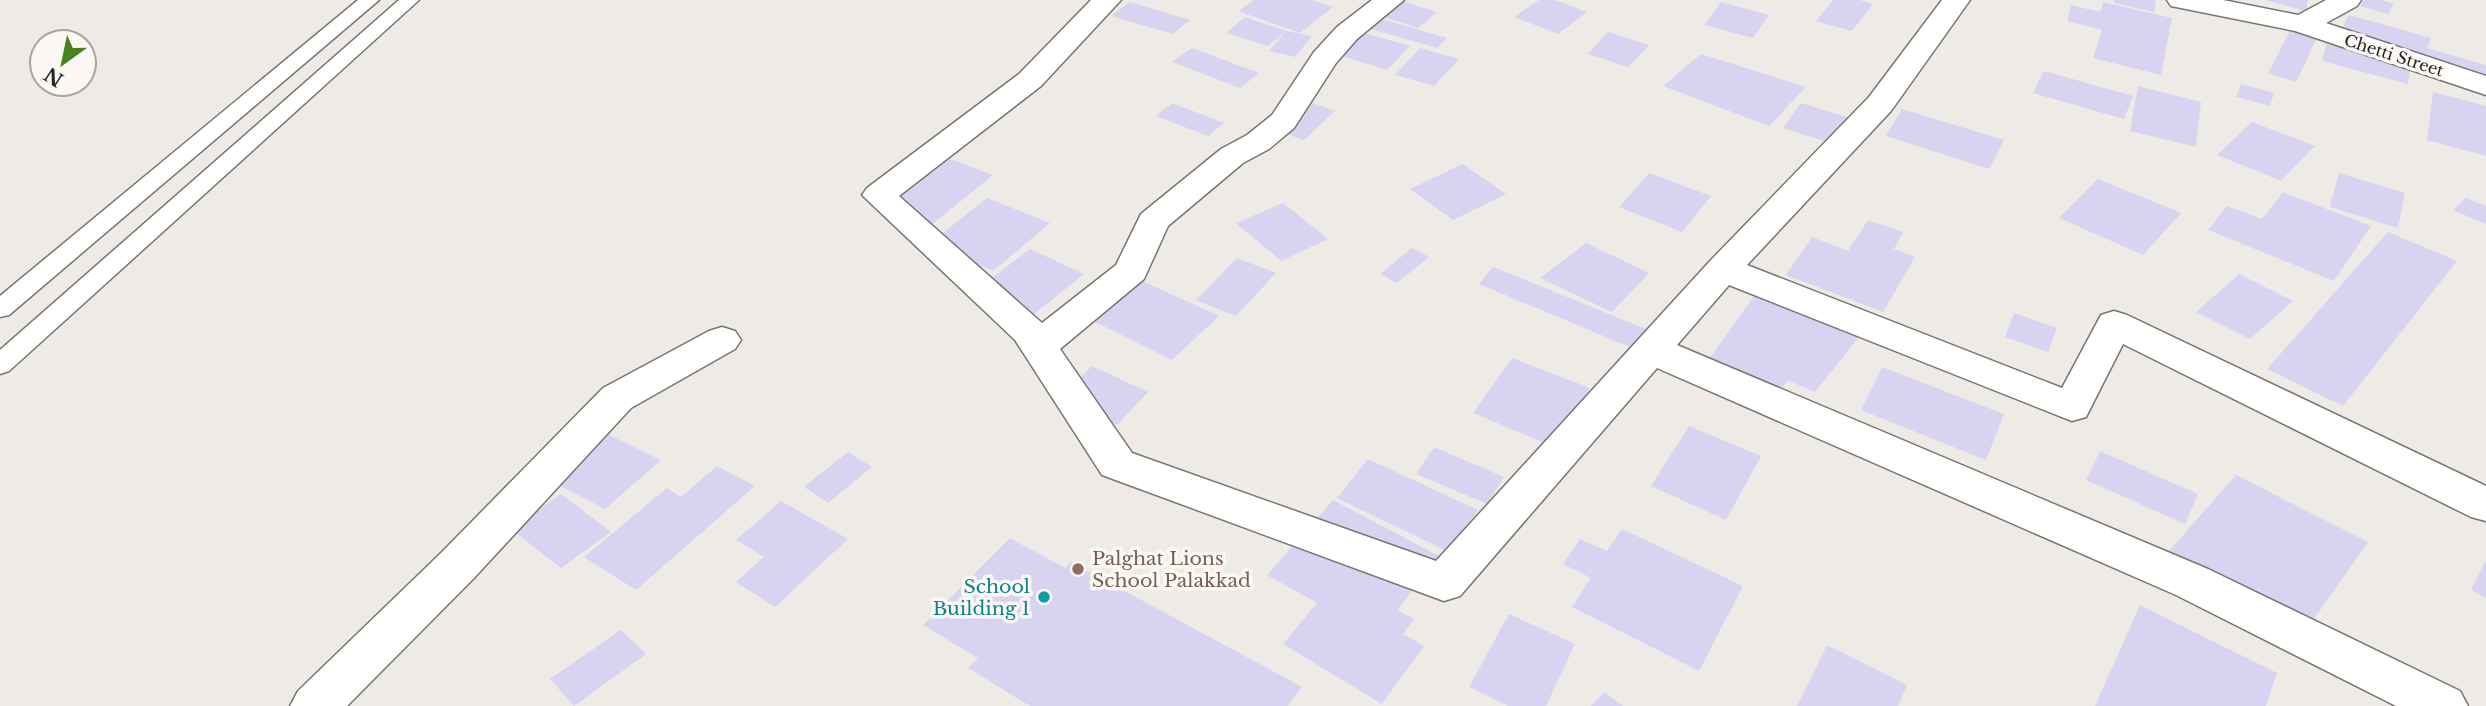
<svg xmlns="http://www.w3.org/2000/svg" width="2486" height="706" font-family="'Libre Baskerville',serif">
<rect width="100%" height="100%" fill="#eeebe6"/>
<g fill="#d8d3f1">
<path d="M1254 0H1312L1333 7 1300 33 1238 11Z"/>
<path d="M1376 0H1399L1437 12 1418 28 1363 10Z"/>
<path d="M1539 0H1555L1587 12 1558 34 1514 17Z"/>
<path d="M1833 0H1860L1873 4 1852 31 1816 21Z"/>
<path d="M2114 0H2156L2154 12 2114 3Z"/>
<path d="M2265 0H2308L2306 11Z"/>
<path d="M2364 0H2382L2394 4 2388 14 2360 6Z"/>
<path d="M1130 2 1190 20 1173 34 1111 16Z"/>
<path d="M1721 2 1769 15 1753 38 1705 25Z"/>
<path d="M2103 2 2172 18 2161 75 2093 58 2102 30 2067 21 2071 5 2100 12Z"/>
<path d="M1361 13 1447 38 1437 48 1350 23Z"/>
<path d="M2349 15 2431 38 2427 48 2486 65V79L2338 36Z"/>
<path d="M1245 17 1286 31 1312 36 1295 57 1269 51 1286 31 1268 46 1226 33Z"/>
<path d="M1357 31 1410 46 1387 70 1332 53Z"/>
<path d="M2290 31 2317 38 2296 82 2268 73Z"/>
<path d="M1608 32 1649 45 1628 67 1588 54Z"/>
<path d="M2327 42 2411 64 2408 84 2322 61Z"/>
<path d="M1192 48 1259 73 1240 88 1172 62Z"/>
<path d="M1420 48 1459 59 1434 86 1395 75Z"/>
<path d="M1701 54 1806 87 1769 126 1663 86Z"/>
<path d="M2044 71 2133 96 2124 119 2033 93Z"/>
<path d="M2241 84 2274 93 2270 106 2236 97Z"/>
<path d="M2138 86 2201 102 2196 147 2130 131Z"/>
<path d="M2433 92 2486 106V156L2427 140Z"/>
<path d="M1293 96 1335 111 1304 140 1260 125Z"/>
<path d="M1172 103 1224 123 1208 136 1156 116Z"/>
<path d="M1801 103 1850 118 1833 144 1783 128Z"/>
<path d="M1902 109 2004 140 1989 169 1886 136Z"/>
<path d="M2252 122 2315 146 2281 181 2217 155Z"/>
<path d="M950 159 993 175 930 226 886 208Z"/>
<path d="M1463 164 1506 194 1453 220 1410 189Z"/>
<path d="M1649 173 1711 196 1682 232 1619 207Z"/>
<path d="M2339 173 2405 193 2398 228 2330 207Z"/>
<path d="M2098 179 2181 213 2143 255 2059 218Z"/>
<path d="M2283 192 2371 226 2334 281 2208 230 2227 206 2262 219Z"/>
<path d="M987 198 1050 223 993 271 929 244Z"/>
<path d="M2466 198 2486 206V224L2453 210Z"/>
<path d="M1283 203 1328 239 1281 261 1236 223Z"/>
<path d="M1868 220 1903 232 1894 249 1915 257 1883 312 1786 275 1812 237 1848 251Z"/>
<path d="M2388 232 2457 261 2343 406 2267 369Z"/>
<path d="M1586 243 1649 273 1612 312 1540 278Z"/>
<path d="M1412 248 1429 257 1397 283 1380 274Z"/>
<path d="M1030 249 1084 274 1027 320 972 293Z"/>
<path d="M1237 258 1276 273 1236 316 1196 300Z"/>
<path d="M1493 267 1658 334 1644 353 1479 284Z"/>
<path d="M2239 274 2293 301 2250 339 2196 312Z"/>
<path d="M1140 280 1219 316 1172 360 1093 321Z"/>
<path d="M1759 289 1859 337 1815 392 1787 380 1780 393 1707 362Z"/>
<path d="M2014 313 2057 328 2048 352 2005 337Z"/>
<path d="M1512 358 1590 388 1555 447 1473 413Z"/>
<path d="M1092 366 1148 392 1117 425 1060 398Z"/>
<path d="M1882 367 2004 414 1986 460 1861 410Z"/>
<path d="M1689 426 1761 456 1726 520 1651 486Z"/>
<path d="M603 432 661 460 605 509 547 479Z"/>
<path d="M1434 447 1504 477 1487 504 1416 474Z"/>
<path d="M2100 451 2198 494 2185 524 2086 480Z"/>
<path d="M848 452 872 467 828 503 804 487Z"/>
<path d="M1368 459 1478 510 1449 552 1337 498Z"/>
<path d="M717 466 755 486 636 590 584 557 667 488 681 497Z"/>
<path d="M2236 475 2368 542 2309 626 2169 551Z"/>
<path d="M561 494 611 532 561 568 511 529Z"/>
<path d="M1333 500 1439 556 1397 610 1414 619 1403 634 1424 646 1382 704 1283 644 1317 603 1267 575Z"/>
<path d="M781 501 848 539 775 607 736 582 764 557 736 540Z"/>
<path d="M1622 529 1743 586 1699 671 1572 607 1591 578 1563 564 1580 539 1607 551Z"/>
<path d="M1010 538 1065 568 1071 562 1302 687 1288 706H1030L968 668 978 658 923 625Z"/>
<path d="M2486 560V598L2471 590Z"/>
<path d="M2140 605 2277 673 2266 706H2095Z"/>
<path d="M1509 614 1575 644 1546 706H1508L1469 687Z"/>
<path d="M621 630 646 654 574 706 550 679Z"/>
<path d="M1827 645 1907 685 1898 706H1797Z"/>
<path d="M1604 692 1623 706H1591Z"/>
</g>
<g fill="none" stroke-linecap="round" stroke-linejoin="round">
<defs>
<g id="lane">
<path d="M358 0H379L9 315 0 317V296Z"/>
<path d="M399 0H419L9 371 0 374V350Z"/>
</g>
<g id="street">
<path d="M1091 0H1121L1041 86 899 196 1042 323 1116 265 1141 214 1221 149 1247 135 1272 115 1314 52 1337 27 1372 0H1404L1357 39 1336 63 1294 128 1269 149 1243 163 1168 226 1144 279 1060 349 1132 453 1436 561 1710 261 1869 97 1942 0H1970L1891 111 1747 265 2062 388 2101 315 2114 311 2127 315 2486 486V521L2471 517 2123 344 2086 417 2072 421 1729 285 1677 345 2208 569 2460 691 2468 706H2396L2176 595 1657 368 1460 596 1444 601 1102 475 1015 340 862 195 867 188 1019 74Z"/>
<path d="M2167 0H2223L2298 15 2326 0H2361L2357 6 2326 23 2486 76V95L2295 31 2181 8 2171 6Z"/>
<path d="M722 327 735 331 741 340 735 349 631 408 474 578 347 706H290L298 691 442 552 603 388 709 331Z"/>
</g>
</defs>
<use href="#lane" stroke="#787571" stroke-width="3"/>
<use href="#street" stroke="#787571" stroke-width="3"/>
<use href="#lane" fill="#fff" fill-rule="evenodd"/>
<use href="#street" fill="#fff" fill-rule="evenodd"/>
</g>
<circle fill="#8d6e63" stroke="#fbf8f4" stroke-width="2.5" cx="1078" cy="569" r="7"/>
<circle fill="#0f9aa8" stroke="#fbf8f4" stroke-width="2.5" cx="1044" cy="597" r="7"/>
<g text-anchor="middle" stroke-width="7" stroke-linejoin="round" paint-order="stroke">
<g font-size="16" fill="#262523" stroke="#fbf8f4">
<text transform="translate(2394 55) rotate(18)" y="6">Chetti Street</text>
</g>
<g font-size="19" fill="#785e54" stroke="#fbf8f4" text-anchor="start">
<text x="1092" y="565">Palghat Lions<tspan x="1092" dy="22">School Palakkad</tspan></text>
</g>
<g font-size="19" fill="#0d838f" stroke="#fbf8f4" text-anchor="end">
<text x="1030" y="593">School<tspan x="1030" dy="22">Building 1</tspan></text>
</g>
</g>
<g transform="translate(63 63) rotate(213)"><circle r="33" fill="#fbf8f4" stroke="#a6a4a0" stroke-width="2"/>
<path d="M0-5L12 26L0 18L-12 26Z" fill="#48831f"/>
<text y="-10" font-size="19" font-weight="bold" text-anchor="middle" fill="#262523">N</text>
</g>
</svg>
